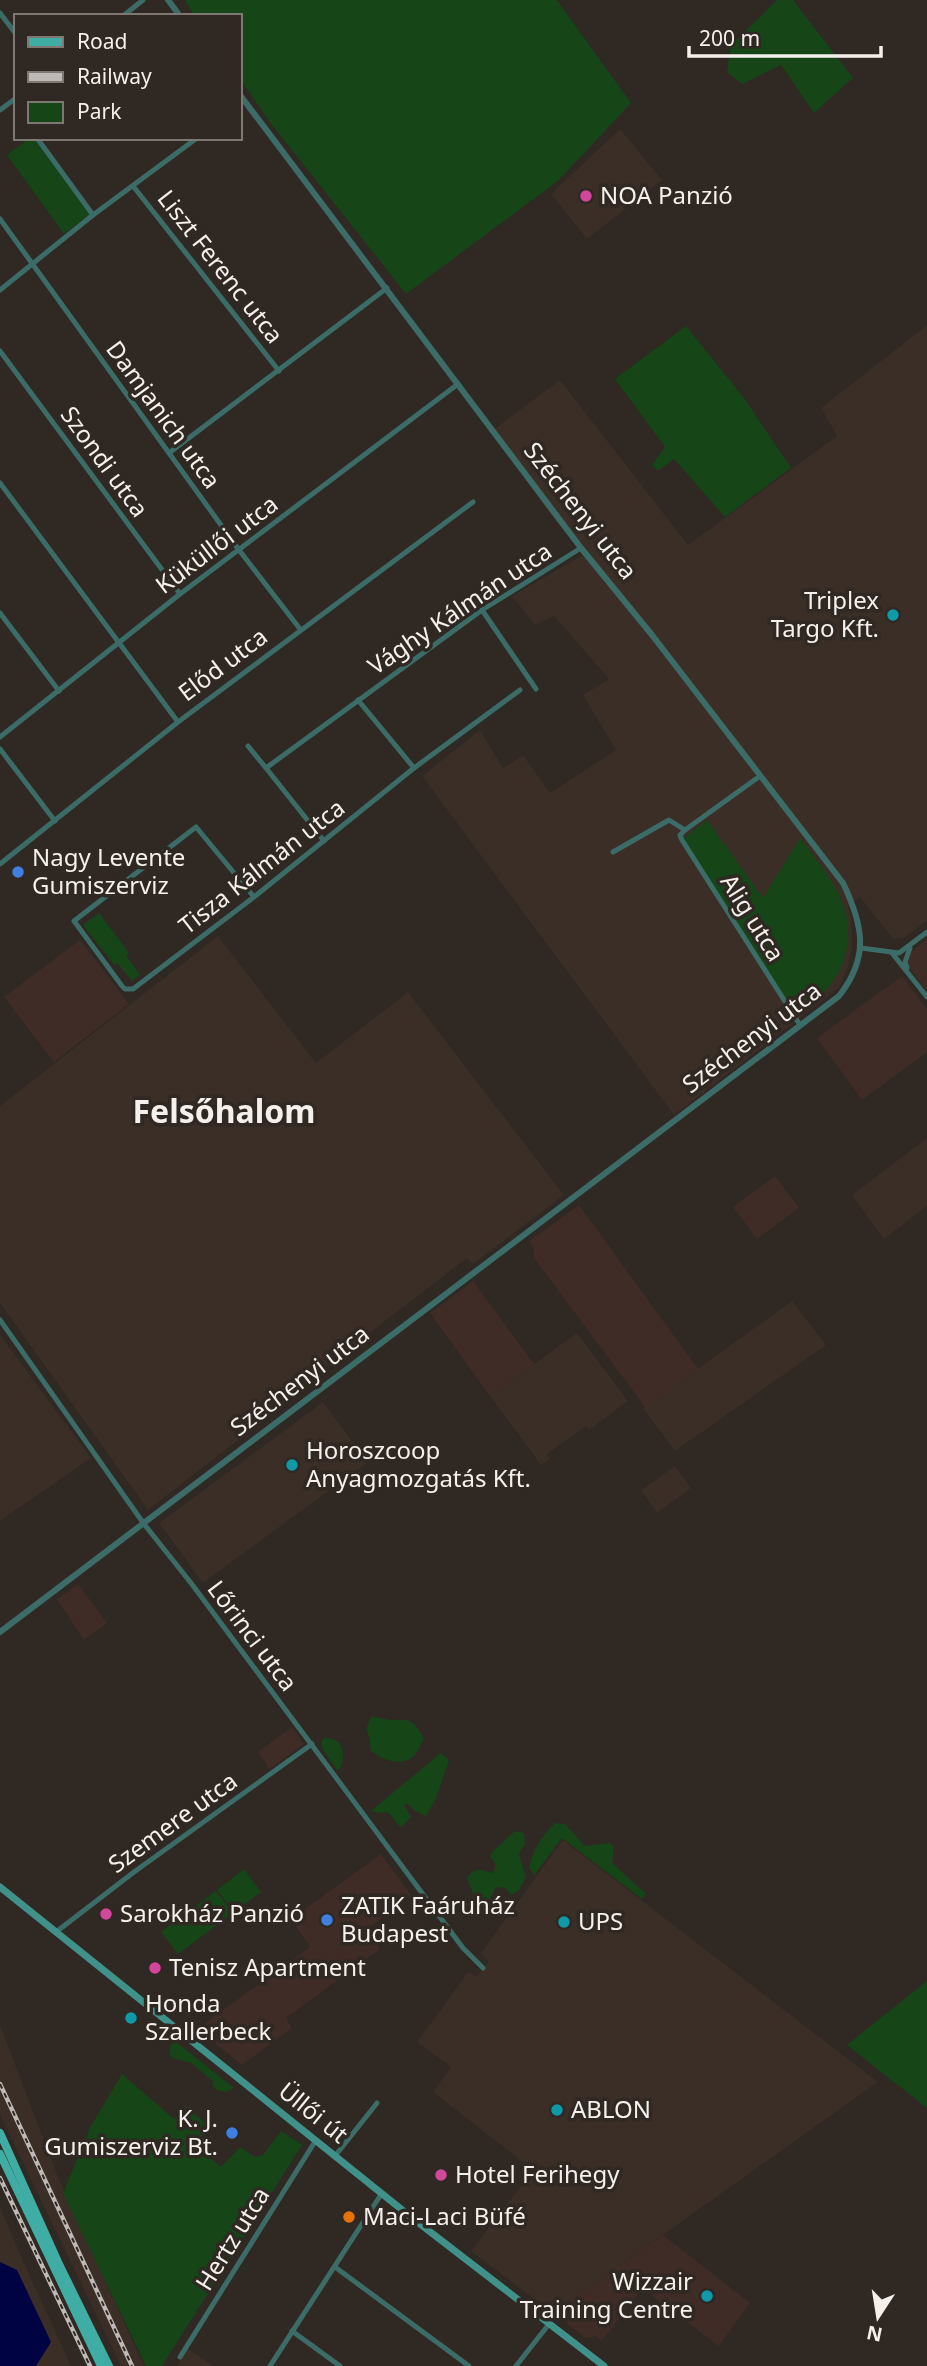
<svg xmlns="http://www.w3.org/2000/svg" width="927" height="2366" font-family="'Noto Sans',sans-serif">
<rect width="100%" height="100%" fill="#2f2823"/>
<g fill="#3f2c27">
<path d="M927 939V991L908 966 907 960 910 953Z"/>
<path d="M80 940 129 1004 54 1062 4 997Z"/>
<path d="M902 976 927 1009V1052L862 1100 817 1038Z"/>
<path d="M775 1176 799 1208 757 1239 733 1207Z"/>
<path d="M579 1205 698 1369 645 1407 534 1258V1248L529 1241Z"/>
<path d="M473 1281 534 1364 490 1396 430 1313Z"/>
<path d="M78 1584 107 1623 84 1640 57 1599Z"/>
<path d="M292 1727 304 1744 269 1769 258 1752Z"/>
<path d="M381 1854 411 1895 366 1930 380 1949 286 2018 292 2028 242 2065 197 2029 310 1947 291 1919Z"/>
<path d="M663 2235 750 2303 719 2346 642 2288 602 2341 595 2336 586 2338 553 2313Z"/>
</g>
<g fill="#3b2e26">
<path d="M620 129 662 180 587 239 551 194Z"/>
<path d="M927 325V921L904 938 893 939 860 897 848 905 851 919 852 948 847 970 839 988 674 1115 422 776 480 730 503 768 523 755 550 793 616 750 583 695 609 679 554 616 535 625 512 596 583 555 548 511 493 430 560 380 688 545 837 436 821 408Z"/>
<path d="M218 936 316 1063 408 992 564 1195 473 1264 467 1258 302 1385 256 1426 148 1510 0 1303V1106Z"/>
<path d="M927 1138V1206L884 1239 852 1195Z"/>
<path d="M792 1301 826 1345 675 1451 643 1408Z"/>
<path d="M577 1333 628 1401 589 1430 586 1426 547 1454 550 1459 541 1465 490 1396Z"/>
<path d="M0 1335 91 1458 0 1521Z"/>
<path d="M323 1402 368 1462 203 1583 159 1523Z"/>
<path d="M675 1466 691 1488 657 1513 641 1490Z"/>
<path d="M563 1840 878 2082 553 2313 471 2251 533 2170 433 2092 451 2067 417 2042 469 1971 476 1977 489 1961 481 1953Z"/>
<path d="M0 2025 58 2177 144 2366H121L0 2115Z"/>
<path d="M0 2207 23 2261 71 2366H0Z"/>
<path d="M187 2348 214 2366H177Z"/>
</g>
<g fill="#164517">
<path d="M185 0H557L631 103 559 180 406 294 269 121 240 79V16H194Z"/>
<path d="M777 0H793L853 78 814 113 781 65 742 84 727 72 731 45Z"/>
<path d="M30 138H34L90 214 64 234 7 155Z"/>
<path d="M686 326 744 398 791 468 725 517 674 459 658 471 652 465 665 447 615 379Z"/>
<path d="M707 820 763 898 800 838C814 857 830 876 840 897 862 946 838 991 794 1016L682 840Z"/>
<path d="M99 913 129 953 126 956 140 975 132 981 117 963 114 965 83 925Z"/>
<path d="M371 1717C378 1717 387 1720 393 1720 413 1719 414 1722 424 1739 421 1743 418 1751 415 1755 402 1768 383 1760 371 1751L369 1736 366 1729Z"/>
<path d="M324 1738C344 1737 346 1754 340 1769L337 1770 322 1748V1741Z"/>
<path d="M441 1753 449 1760 436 1798 426 1816 415 1811 408 1804 404 1805 411 1817 402 1827C389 1821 397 1809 376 1813L372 1810Z"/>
<path d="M555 1823 565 1824 585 1846 610 1843 614 1847 612 1863 646 1894 642 1899 562 1838 534 1875 529 1868C533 1849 541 1837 555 1823Z"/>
<path d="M515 1831 524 1833 525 1844 519 1854 526 1877 519 1890 511 1895 505 1888 496 1887 486 1907H478L467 1878C476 1866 480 1870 492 1873L495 1869V1863L490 1857 493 1851Z"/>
<path d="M244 1869 261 1892 234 1912 217 1890Z"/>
<path d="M216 1891 233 1913 178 1954 161 1932Z"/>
<path d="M927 1981V2108L847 2045Z"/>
<path d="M175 2041 234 2088 226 2092 217 2090 212 2085 213 2081 191 2063 172 2058C168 2052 169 2046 175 2041Z"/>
<path d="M122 2074 174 2119 185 2106 210 2127 195 2146 221 2167 240 2147 255 2157 263 2155 281 2131 302 2145 162 2366H146L63 2193 91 2126Z"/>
</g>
<path fill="#000343" d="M0 2262 17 2270 51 2342 36 2366H0Z"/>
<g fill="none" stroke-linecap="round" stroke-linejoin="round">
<g stroke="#3c6c67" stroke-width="5">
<path d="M0 13 16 34"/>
<path d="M123 16 143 0"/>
<path d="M0 110 16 98"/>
<path d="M37 138 93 215"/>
<path d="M133 186 279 371"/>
<path d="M0 219 239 550 300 629"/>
<path d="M0 290 93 215 197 138"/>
<path d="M0 351 180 594"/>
<path d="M169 453 387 288"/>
<path d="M0 483 178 722"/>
<path d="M482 610 536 689"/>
<path d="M0 613 59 691"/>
<path d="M358 700 414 768 520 690"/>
<path d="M0 737 180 594 458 384"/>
<path d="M248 746 266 768"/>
<path d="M0 749 55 821"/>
<path d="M685 830 680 835 682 840 800 1025"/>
<path d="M324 841 266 768 482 610 581 548"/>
<path d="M613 852 669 820 685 830 760 776"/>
<path d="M0 864 178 722 473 502"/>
<path d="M254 897 196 827 74 921 122 986 125 989H133L254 897 414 768"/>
<path d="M861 948 899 953 927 932"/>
<path d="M892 953 927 997"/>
<path d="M907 968 905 962 910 948"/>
<path d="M0 1320 144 1524 191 1583 463 1948 483 1968"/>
<path d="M56 1932 134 1872 312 1744"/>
<path d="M335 2156 377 2103"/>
<path d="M335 2267 469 2366"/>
<path d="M292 2331 340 2366"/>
<path d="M180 2357 316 2140"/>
<path d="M270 2366 382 2193"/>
<path d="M516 2366 549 2324"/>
</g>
<g stroke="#3c6c67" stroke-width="6">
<path d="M168 0 180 16"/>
<path d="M0 1632 839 996C870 957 863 925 843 883L652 635 581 548 240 95"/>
</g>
<path stroke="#409189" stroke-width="7" d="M0 1887 411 2217 604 2366"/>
<g stroke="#3fada3" stroke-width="8">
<path d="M0 2133 58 2262 109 2366"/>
<path d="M0 2154 101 2366"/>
</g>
<defs>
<g id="rail">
<path d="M0 2084 132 2366"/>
<path d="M0 2178 90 2366"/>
</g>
</defs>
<use href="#rail" stroke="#bfb9b5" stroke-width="4.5"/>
<use href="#rail" stroke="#2f2823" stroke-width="2" stroke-dasharray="5" stroke-linecap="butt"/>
</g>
<g fill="#d1479c" stroke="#2f2823" stroke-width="2.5">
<circle cx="586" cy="196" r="7"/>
<circle cx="106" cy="1914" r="7"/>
<circle cx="155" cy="1968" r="7"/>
<circle cx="441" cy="2175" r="7"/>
</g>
<g fill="#0f9aa8" stroke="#2f2823" stroke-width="2.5">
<circle cx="893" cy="615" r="7"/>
<circle cx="292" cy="1465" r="7"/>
<circle cx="564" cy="1922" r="7"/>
<circle cx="131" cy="2018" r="7"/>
<circle cx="557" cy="2110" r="7"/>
<circle cx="707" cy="2296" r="7"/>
</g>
<g fill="#3f7fe0" stroke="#2f2823" stroke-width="2.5">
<circle cx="18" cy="872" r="7"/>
<circle cx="327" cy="1920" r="7"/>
<circle cx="232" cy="2133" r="7"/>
</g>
<circle fill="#e8710a" stroke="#2f2823" stroke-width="2.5" cx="349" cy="2217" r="7"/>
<g text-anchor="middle" stroke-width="7" stroke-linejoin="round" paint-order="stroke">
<g font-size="24" fill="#f5f0ec" stroke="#2f2823" text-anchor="start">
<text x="600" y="204">NOA Panzió</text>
<text x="879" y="609" text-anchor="end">Triplex<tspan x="879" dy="28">Targo Kft.</tspan></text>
<text x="32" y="866">Nagy Levente<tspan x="32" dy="28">Gumiszerviz</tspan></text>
<text x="306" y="1459">Horoszcoop<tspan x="306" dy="28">Anyagmozgatás Kft.</tspan></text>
<text x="341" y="1914">ZATIK Faáruház<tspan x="341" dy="28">Budapest</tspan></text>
<text x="120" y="1922">Sarokház Panzió</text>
<text x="578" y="1930">UPS</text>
<text x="169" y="1976">Tenisz Apartment</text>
<text x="145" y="2012">Honda<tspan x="145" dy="28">Szallerbeck</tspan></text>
<text x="571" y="2118">ABLON</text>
<text x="218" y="2127" text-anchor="end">K. J.<tspan x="218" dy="28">Gumiszerviz Bt.</tspan></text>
<text x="455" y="2183">Hotel Ferihegy</text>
<text x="363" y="2225">Maci-Laci Büfé</text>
<text x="693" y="2290" text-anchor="end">Wizzair<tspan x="693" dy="28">Training Centre</tspan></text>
</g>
<g font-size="24" fill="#f5f0ec" stroke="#2f2823">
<text transform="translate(220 267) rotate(52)" y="8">Liszt Ferenc utca</text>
<text transform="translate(163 415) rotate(54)" y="8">Damjanich utca</text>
<text transform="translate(104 462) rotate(54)" y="8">Szondi utca</text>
<text transform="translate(580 511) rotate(52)" y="8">Széchenyi utca</text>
<text transform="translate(217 545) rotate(-37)" y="8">Küküllői utca</text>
<text transform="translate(460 609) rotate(-34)" y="8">Vághy Kálmán utca</text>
<text transform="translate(223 665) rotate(-37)" y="8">Előd utca</text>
<text transform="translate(262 867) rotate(-38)" y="8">Tisza Kálmán utca</text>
<text transform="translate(752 918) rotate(58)" y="8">Alig utca</text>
<text transform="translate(752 1038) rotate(-37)" y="8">Széchenyi utca</text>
<text transform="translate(300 1381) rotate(-37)" y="8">Széchenyi utca</text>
<text transform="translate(252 1636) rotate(53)" y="8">Lőrinci utca</text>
<text transform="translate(173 1823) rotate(-36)" y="8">Szemere utca</text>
<text transform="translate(313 2113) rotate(39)" y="8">Üllői út</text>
<text transform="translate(233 2239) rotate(-58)" y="8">Hertz utca</text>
</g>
<g font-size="32" font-weight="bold" fill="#f5f0ec" stroke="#2f2823">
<text x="224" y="1123">Felsőhalom</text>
</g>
</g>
<rect x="14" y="14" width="228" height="126" fill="#2f2823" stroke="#7e7873" stroke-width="2"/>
<rect x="28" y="37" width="35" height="10" fill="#3fada3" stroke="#7e7873" stroke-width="2"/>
<text x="77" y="49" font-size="21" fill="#f5f0ec">Road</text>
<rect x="28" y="72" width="35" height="10" fill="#bfb9b5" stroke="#7e7873" stroke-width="2"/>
<text x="77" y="84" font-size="21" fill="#f5f0ec">Railway</text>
<rect x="28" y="102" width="35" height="21" fill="#164517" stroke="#7e7873" stroke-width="2"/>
<text x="77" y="119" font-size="21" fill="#f5f0ec">Park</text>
<g transform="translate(878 2317) rotate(192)" stroke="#2f2823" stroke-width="5" paint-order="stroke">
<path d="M0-5L12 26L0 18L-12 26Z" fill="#f5f0ec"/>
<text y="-10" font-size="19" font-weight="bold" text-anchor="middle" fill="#f5f0ec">N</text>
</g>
<path d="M689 46v10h192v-10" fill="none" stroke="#f5f0ec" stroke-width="3.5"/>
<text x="699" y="46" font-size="21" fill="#f5f0ec" stroke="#2f2823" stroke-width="5" paint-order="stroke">200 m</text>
</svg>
